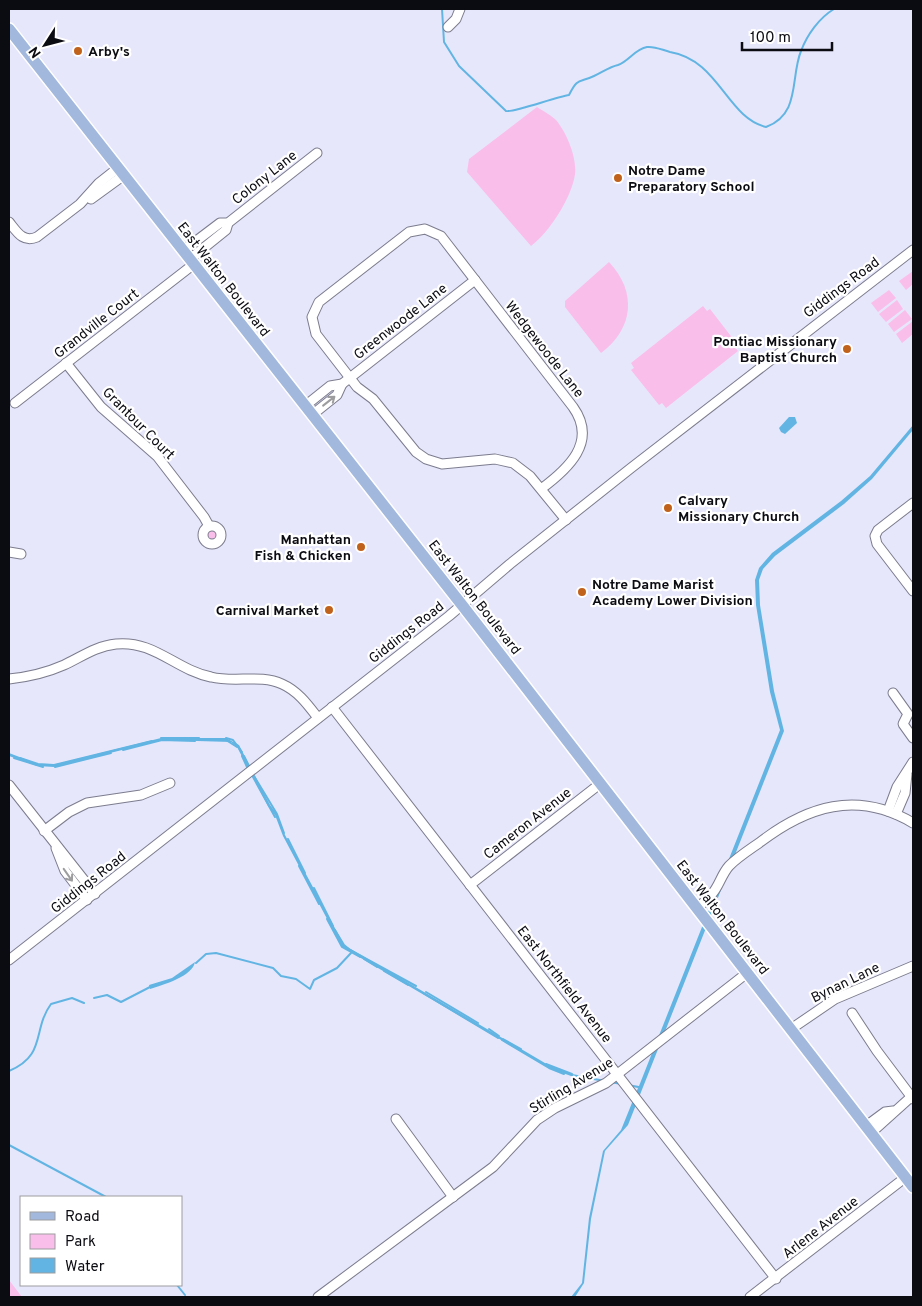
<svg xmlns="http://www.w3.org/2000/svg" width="922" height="1306" font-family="Overpass,sans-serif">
<rect width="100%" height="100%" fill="#e7e7fc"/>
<g fill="#fabeeb">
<path d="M537 107C543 111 551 115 556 120 567 133 577 158 575 174 572 197 549 233 531 246L467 172 469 159Z"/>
<path d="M609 262C637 292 634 328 601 353L565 307V301Z"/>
<path d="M913 271V284L906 290 899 281Z"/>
<path d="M889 290 896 298 878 312 871 303Z"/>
<path d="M897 300 903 309 886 322 879 314Z"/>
<path d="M703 306 707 311 710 309 737 344 734 346 738 351 666 408 662 403 659 405 631 370 634 368 631 363Z"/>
<path d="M905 310 912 319 894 332 888 324Z"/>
<path d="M913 321V334L902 343 896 334Z"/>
<circle cx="212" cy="535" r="6"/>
<path d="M9 1280 22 1297H9Z"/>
</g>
<g fill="#62b5e2">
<path d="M789 417H795L797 423 785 434 781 432 779 428Z"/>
<path d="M913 425V430L872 479 844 504 775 556 763 569 759 580 760 605 774 691 784 731 628 1125 605 1151 591 1219 584 1283 575 1297H571L582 1283 589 1218 603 1151 621 1130 638 1088 571 1076 549 1068 342 947 283 836 275 815 268 806 237 747 231 742 162 740 54 767 37 766 9 756V753L38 764 53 765 161 738H226L239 745 270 805 277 814 285 835 344 945 550 1066 572 1074 639 1086 780 730 770 692 756 605 755 580 759 568 772 553 841 501 870 476Z"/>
<path d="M195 962C193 976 163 985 150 989L149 985 172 978Z"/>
</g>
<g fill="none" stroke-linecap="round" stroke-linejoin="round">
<g stroke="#62b5e2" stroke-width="2">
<path d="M442 9 444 42 459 66 506 111C512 113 556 97 569 95 578 77 579 83 594 76 603 72 609 67 618 65 629 61 635 49 647 47 655 46 662 50 670 52 719 60 727 118 766 127 801 114 790 78 801 51 807 35 819 18 834 9"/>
<path d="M161 738H199"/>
<path d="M226 738 233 740 242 752"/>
<path d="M199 740H226L237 747"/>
<path d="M123 750 162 740 195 741"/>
<path d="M242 756 247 767"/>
<path d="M244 756 249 766"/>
<path d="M14 758 43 767"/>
<path d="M20 758 38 764 54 765 152 741"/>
<path d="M55 767 111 753"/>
<path d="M254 776 277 814 284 833"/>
<path d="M253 777 275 817"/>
<path d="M288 839 305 873"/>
<path d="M299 866 319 904"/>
<path d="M314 888 333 926"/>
<path d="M327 919 342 947 360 957"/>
<path d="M335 930 344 945 350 950 416 986"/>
<path d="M364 959 377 967"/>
<path d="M196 963 206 954 216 953 273 968 281 976 296 979 310 989 314 980 337 968 351 953"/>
<path d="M384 971 408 985"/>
<path d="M426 992 478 1023"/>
<path d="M423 993 498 1038"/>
<path d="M94 998 107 995 121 1002 150 987"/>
<path d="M489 1029 499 1036"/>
<path d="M503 1039 521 1049"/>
<path d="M502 1040 549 1068 564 1074"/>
<path d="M546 1064 572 1074"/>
<path d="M9 1071C47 1055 32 1030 51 1004L72 998 84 1003"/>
<path d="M9 1145 106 1197"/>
<path d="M177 1285 185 1295"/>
</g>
<defs>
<g id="minor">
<path d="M448 27 456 19 460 9"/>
<path d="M91 199 124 175"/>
<path d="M9 222C17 232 23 243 37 237L80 204 99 183 118 168"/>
<path d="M183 251 220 223H228L317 153"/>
<path d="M190 259 226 230 228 223"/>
<path d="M66 363 101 407 157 456 204 517 209 526"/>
<path d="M15 403 194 264"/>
<path d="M305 406 330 386 342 384 475 280"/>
<path d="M312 415 337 395 342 384"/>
<path d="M541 489C568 469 598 442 573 407L441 236 425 229 409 232 319 302 312 317 316 334 357 387 373 399 416 452 426 459 442 464 495 459 513 463 530 476 566 520"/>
<path d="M913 503 878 530 875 536 877 544 913 591"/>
<circle cx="212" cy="535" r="9"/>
<path d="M9 552 21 554"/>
<path d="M9 679C28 677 46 673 64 665 81 657 96 646 116 644 154 640 176 670 211 677 235 683 260 674 282 684 298 691 308 705 318 718"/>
<path d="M893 693 908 714 903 724 913 738"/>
<path d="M332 707 776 1279"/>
<path d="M9 785 95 894"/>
<path d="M888 811 897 787 913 762"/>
<path d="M896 814 905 793 907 774"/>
<path d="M44 831 69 812 87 803 141 795 170 783"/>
<path d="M56 848 65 871 87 900"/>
<path d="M470 885 601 783"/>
<path d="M697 908C702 904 707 900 711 895 719 887 721 875 729 866 738 857 749 850 759 843 807 806 857 790 913 823"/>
<path d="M9 960 449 616 510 564 631 468 913 250"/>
<path d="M852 1013 877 1051 913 1099"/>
<path d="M791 1029 835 999 913 966"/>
<path d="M396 1119 453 1197"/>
<path d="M866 1126 885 1112 893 1111"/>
<path d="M871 1133 911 1097"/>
<path d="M318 1297 493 1167 537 1120 555 1108 606 1083 747 973"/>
<path d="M750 1297 906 1177"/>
</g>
<path id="major" d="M9 29 462 605 913 1187"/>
</defs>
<use href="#minor" stroke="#7c7c8e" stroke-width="11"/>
<use href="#major" stroke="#fff" stroke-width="14"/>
<use href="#minor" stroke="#fff" stroke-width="9"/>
<use href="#major" stroke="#a2b8dc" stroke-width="11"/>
</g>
<defs><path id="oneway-shaft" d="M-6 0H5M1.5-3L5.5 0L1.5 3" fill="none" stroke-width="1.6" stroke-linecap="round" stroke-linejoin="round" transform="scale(1.25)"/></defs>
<g stroke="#9d9da0">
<use href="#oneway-shaft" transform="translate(329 401) rotate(-38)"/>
<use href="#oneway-shaft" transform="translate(68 875) rotate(55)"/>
</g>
<g fill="#c0611c" stroke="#fff" stroke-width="2">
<circle cx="78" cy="51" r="5"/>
<circle cx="618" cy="178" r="5"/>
<circle cx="847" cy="349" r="5"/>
<circle cx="668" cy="508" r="5"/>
<circle cx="361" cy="547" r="5"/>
<circle cx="582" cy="592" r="5"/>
<circle cx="329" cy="610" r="5"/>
</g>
<g text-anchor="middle" stroke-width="4.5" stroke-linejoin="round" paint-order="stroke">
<g font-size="14" font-weight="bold" fill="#0b0b12" stroke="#fff" text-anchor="start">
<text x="88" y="56">Arby's</text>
<text x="628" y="175">Notre Dame<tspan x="628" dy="16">Preparatory School</tspan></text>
<text x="837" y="346" text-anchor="end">Pontiac Missionary<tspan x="837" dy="16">Baptist Church</tspan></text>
<text x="678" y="505">Calvary<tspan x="678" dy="16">Missionary Church</tspan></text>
<text x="351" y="544" text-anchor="end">Manhattan<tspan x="351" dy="16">Fish &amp; Chicken</tspan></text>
<text x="592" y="589">Notre Dame Marist<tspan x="592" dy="16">Academy Lower Division</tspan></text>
<text x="319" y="615" text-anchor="end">Carnival Market</text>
</g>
<g font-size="14" fill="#0b0b12" stroke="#fff">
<text transform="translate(264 177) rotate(-38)" y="5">Colony Lane</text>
<text transform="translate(224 279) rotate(52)" y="5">East Walton Boulevard</text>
<text transform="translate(841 287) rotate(-37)" y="5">Giddings Road</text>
<text transform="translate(400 321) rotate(-38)" y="5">Greenwoode Lane</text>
<text transform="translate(96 323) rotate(-38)" y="5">Grandville Court</text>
<text transform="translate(545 349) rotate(52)" y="5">Wedgewoode Lane</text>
<text transform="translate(139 423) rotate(45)" y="5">Grantour Court</text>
<text transform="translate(475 597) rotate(52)" y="5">East Walton Boulevard</text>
<text transform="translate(406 632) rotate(-38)" y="5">Giddings Road</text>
<text transform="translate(527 823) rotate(-38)" y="5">Cameron Avenue</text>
<text transform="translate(88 882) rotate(-38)" y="5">Giddings Road</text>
<text transform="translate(723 917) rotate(52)" y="5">East Walton Boulevard</text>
<text transform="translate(845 982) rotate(-26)" y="5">Bynan Lane</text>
<text transform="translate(565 984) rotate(52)" y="5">East Northfield Avenue</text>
<text transform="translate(571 1085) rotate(-31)" y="5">Stirling Avenue</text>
<text transform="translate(820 1227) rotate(-38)" y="5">Arlene Avenue</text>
</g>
</g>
<rect width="922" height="1306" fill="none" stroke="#0b0b12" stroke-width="20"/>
<rect x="20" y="1196" width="162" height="90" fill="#ffffff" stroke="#9d9da0"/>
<rect x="30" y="1212" width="25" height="8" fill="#a2b8dc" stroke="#9d9da0"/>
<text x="65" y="1221" font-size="15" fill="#0b0b12">Road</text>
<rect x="30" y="1234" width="25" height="15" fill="#fabeeb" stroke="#9d9da0"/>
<text x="65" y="1246" font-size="15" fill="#0b0b12">Park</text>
<rect x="30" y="1258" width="25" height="15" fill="#62b5e2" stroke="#9d9da0"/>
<text x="65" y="1271" font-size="15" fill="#0b0b12">Water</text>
<g transform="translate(45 45) rotate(234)" stroke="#ffffff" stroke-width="4" paint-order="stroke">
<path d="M0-4L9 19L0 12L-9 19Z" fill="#0b0b12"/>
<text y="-8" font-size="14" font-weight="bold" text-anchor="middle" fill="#0b0b12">N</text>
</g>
<path d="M742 42v8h90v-8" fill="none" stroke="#0b0b12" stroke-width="2.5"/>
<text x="750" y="42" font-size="15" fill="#0b0b12" stroke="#ffffff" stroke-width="4" paint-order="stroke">100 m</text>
</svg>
